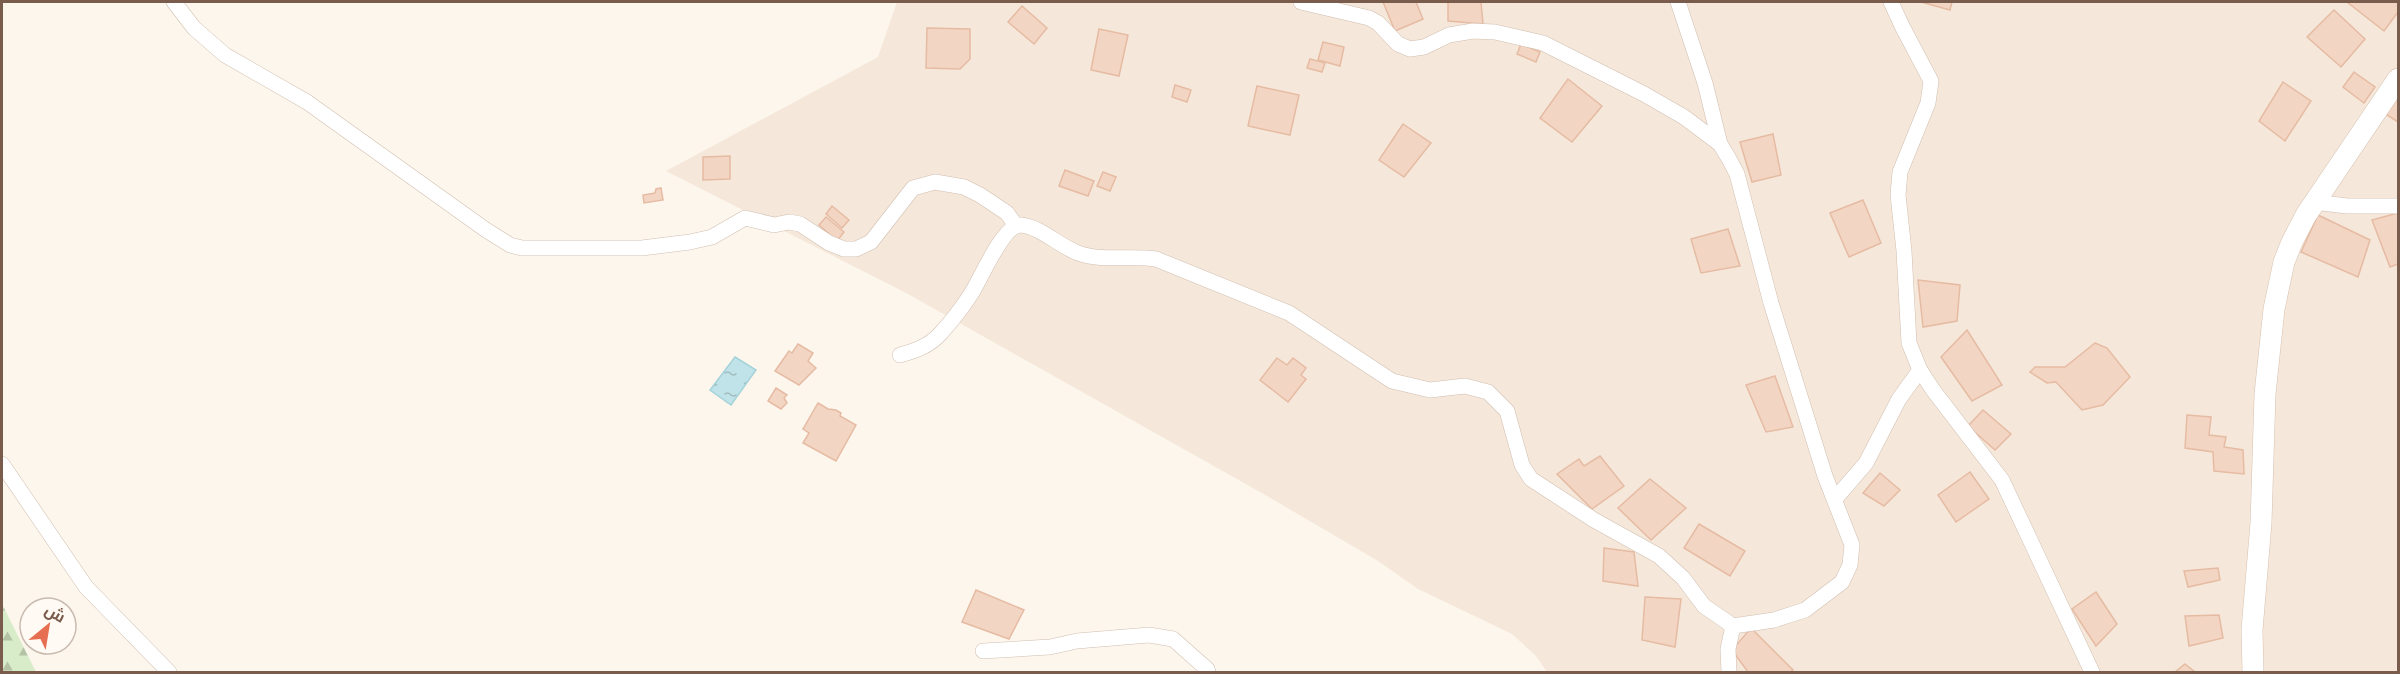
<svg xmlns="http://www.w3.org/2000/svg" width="2400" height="674" font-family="Barlow,Cairo,sans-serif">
<defs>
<pattern id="forest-firs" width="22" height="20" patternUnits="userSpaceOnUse" patternTransform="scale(1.5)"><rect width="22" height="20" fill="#d8ecc9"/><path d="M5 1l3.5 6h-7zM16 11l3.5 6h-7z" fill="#b4c2a5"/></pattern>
<pattern id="water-ripples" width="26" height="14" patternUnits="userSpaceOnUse" patternTransform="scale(1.5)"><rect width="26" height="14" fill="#bfe3e8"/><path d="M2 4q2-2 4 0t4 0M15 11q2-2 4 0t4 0" fill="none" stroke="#a0bbbe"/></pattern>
</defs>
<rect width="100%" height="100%" fill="#fdf6ec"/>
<path fill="#f5e8da" d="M897 2H2398V672H1547L1536 656 1512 634 1418 589 1378 561 1267 496 908 294 666 171 878 57Z"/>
<path fill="url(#forest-firs)" d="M2 604 36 672H2Z"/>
<path fill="url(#water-ripples)" stroke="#a5d3da" stroke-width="1.5" d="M735 357 756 370 731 405 710 390Z"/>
<g fill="#f3d5c3" stroke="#e6bba3" stroke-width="1.5">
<path d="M1383 2H1416L1423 19 1395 31Z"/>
<path d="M1448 2H1481L1483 24 1448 21Z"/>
<path d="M1921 2H1952L1950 10Z"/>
<path d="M2347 2H2398V12L2384 31Z"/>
<path d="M1022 6 1047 28 1034 44 1008 22Z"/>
<path d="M2334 10 2365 39 2341 67 2307 37Z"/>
<path d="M927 28 970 29V59L960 69 926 68Z"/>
<path d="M1099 29 1128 35 1119 76 1091 70Z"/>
<path d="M1323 42 1344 47 1340 66 1318 60Z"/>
<path d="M1521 44 1540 52 1536 62 1517 54Z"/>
<path d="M1310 59 1325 63 1322 72 1307 68Z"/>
<path d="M2354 72 2375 87 2364 103 2343 87Z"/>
<path d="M1568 79 1602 106 1572 142 1540 118Z"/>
<path d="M2283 82 2311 101 2285 141 2259 121Z"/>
<path d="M1175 85 1191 90 1187 102 1172 97Z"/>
<path d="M1257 86 1299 95 1290 135 1248 126Z"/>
<path d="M2398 87V122L2381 111Z"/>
<path d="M1403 124 1431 143 1404 177 1379 160Z"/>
<path d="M1773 134 1781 175 1752 182 1740 142Z"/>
<path d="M730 156V179L703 180V157Z"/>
<path d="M1065 170 1094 181 1088 196 1059 186Z"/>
<path d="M1103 172 1116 177 1110 191 1097 186Z"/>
<path d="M661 188 663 200 644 203 643 195 655 193 656 189Z"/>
<path d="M1863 200 1881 243 1849 257 1830 213Z"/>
<path d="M832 206 849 220 842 228 826 214Z"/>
<path d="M2398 213V264L2390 267 2372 220Z"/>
<path d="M2318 215 2370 240 2358 277 2301 252Z"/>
<path d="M826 217 844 232 837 241 819 225Z"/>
<path d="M1728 229 1740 266 1701 273 1691 239Z"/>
<path d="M1918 280 1960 285 1957 321 1923 327Z"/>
<path d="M1967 330 2002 385 1972 401 1941 357Z"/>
<path d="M2095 343 2107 348 2130 377 2103 405 2082 410 2056 382 2047 383 2030 372 2035 367H2065Z"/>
<path d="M798 344 813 353 808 361 816 368 799 385 775 371 789 351 792 353Z"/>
<path d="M1277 358 1287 365 1293 358 1306 368 1301 375 1306 379 1288 402 1260 380Z"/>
<path d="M1775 376 1793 427 1766 432 1746 385Z"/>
<path d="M776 388 787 395 784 398 787 403 781 409 768 401Z"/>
<path d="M818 403 828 409 836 410 841 413 840 416 856 425 836 461 803 443 809 433 803 429Z"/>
<path d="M1983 410 2011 434 1995 450 1968 426Z"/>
<path d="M2187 415 2211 417 2209 435 2226 437 2224 447 2243 450 2244 474 2214 471 2213 452 2185 448Z"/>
<path d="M1600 456 1624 486 1592 509 1557 474 1579 459 1584 466Z"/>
<path d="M1970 472 1989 499 1956 522 1938 495Z"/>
<path d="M1880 473 1900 490 1884 506 1863 493Z"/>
<path d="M1650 479 1686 508 1651 540 1618 508Z"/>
<path d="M1699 524 1745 551 1730 576 1684 548Z"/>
<path d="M1604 548 1634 552 1638 586 1603 581Z"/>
<path d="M2218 568 2220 580 2188 587 2184 571Z"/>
<path d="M976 590 1024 610 1009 639 962 622Z"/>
<path d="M2096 592 2117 624 2096 646 2072 609Z"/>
<path d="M1645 597 1681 599 1675 647 1642 640Z"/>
<path d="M2219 615 2223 638 2189 646 2185 616Z"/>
<path d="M1751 628 1793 670 1790 672H1748L1732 650Z"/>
<path d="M2185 664 2195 672H2175Z"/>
</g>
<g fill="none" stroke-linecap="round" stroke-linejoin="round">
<defs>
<g id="street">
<path d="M174 2 194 28 225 55 307 102 486 230 510 245 522 248H642L690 242 712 237 745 218 774 225 789 222 800 224 829 243 844 249H856L871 242 913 188 935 182 964 187 980 195 1007 213 1016 226"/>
<path d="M1301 2 1369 18 1378 23 1398 44 1410 49 1424 47 1449 35 1473 31 1495 32 1543 43 1644 94 1684 117 1720 144 1728 157 1737 174 1771 303 1825 476 1852 545 1850 565 1842 582 1805 610 1774 620 1733 626 1728 649 1729 672"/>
<path d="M1678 2 1705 83 1720 144"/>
<path d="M1891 2 1902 26 1931 81 1928 103 1900 172 1898 195 1904 251 1909 343 1920 370 1933 390 2002 480 2092 672"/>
<path d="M2314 202 2347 206H2398"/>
<path d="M900 355C915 351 929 346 940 334 951 322 962 308 971 294 980 281 1003 224 1021 225 1041 227 1059 246 1078 253 1102 262 1131 255 1156 259L1289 313 1392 381 1430 390 1465 386 1488 392 1507 411 1522 465 1531 479 1594 520 1659 556 1683 578 1704 606 1733 626"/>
<path d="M2 464 86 587 169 672"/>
<path d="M1835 499 1866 463 1899 399 1920 370"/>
<path d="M983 651 1050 647 1077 641 1149 635 1173 639 1207 669 1208 672"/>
</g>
<path id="secondary" d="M2253 672 2252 630 2261 523 2265 394 2274 309 2284 262 2292 242 2306 215 2398 79"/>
</defs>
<use href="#street" stroke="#d1beb0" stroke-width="16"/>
<use href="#secondary" stroke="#d6c0b0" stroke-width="22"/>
<use href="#street" stroke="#fff" stroke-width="15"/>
<use href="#secondary" stroke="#fff" stroke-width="21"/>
</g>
<rect width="2400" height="674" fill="none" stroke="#7a5c4d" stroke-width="6"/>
<g transform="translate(48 626) rotate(30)"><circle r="28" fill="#fffaf3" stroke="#cabbb1" stroke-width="1.5"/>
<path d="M0-4.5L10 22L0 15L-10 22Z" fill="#e76f51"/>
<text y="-9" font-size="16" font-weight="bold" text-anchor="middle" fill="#7a5c4d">ش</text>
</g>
</svg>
